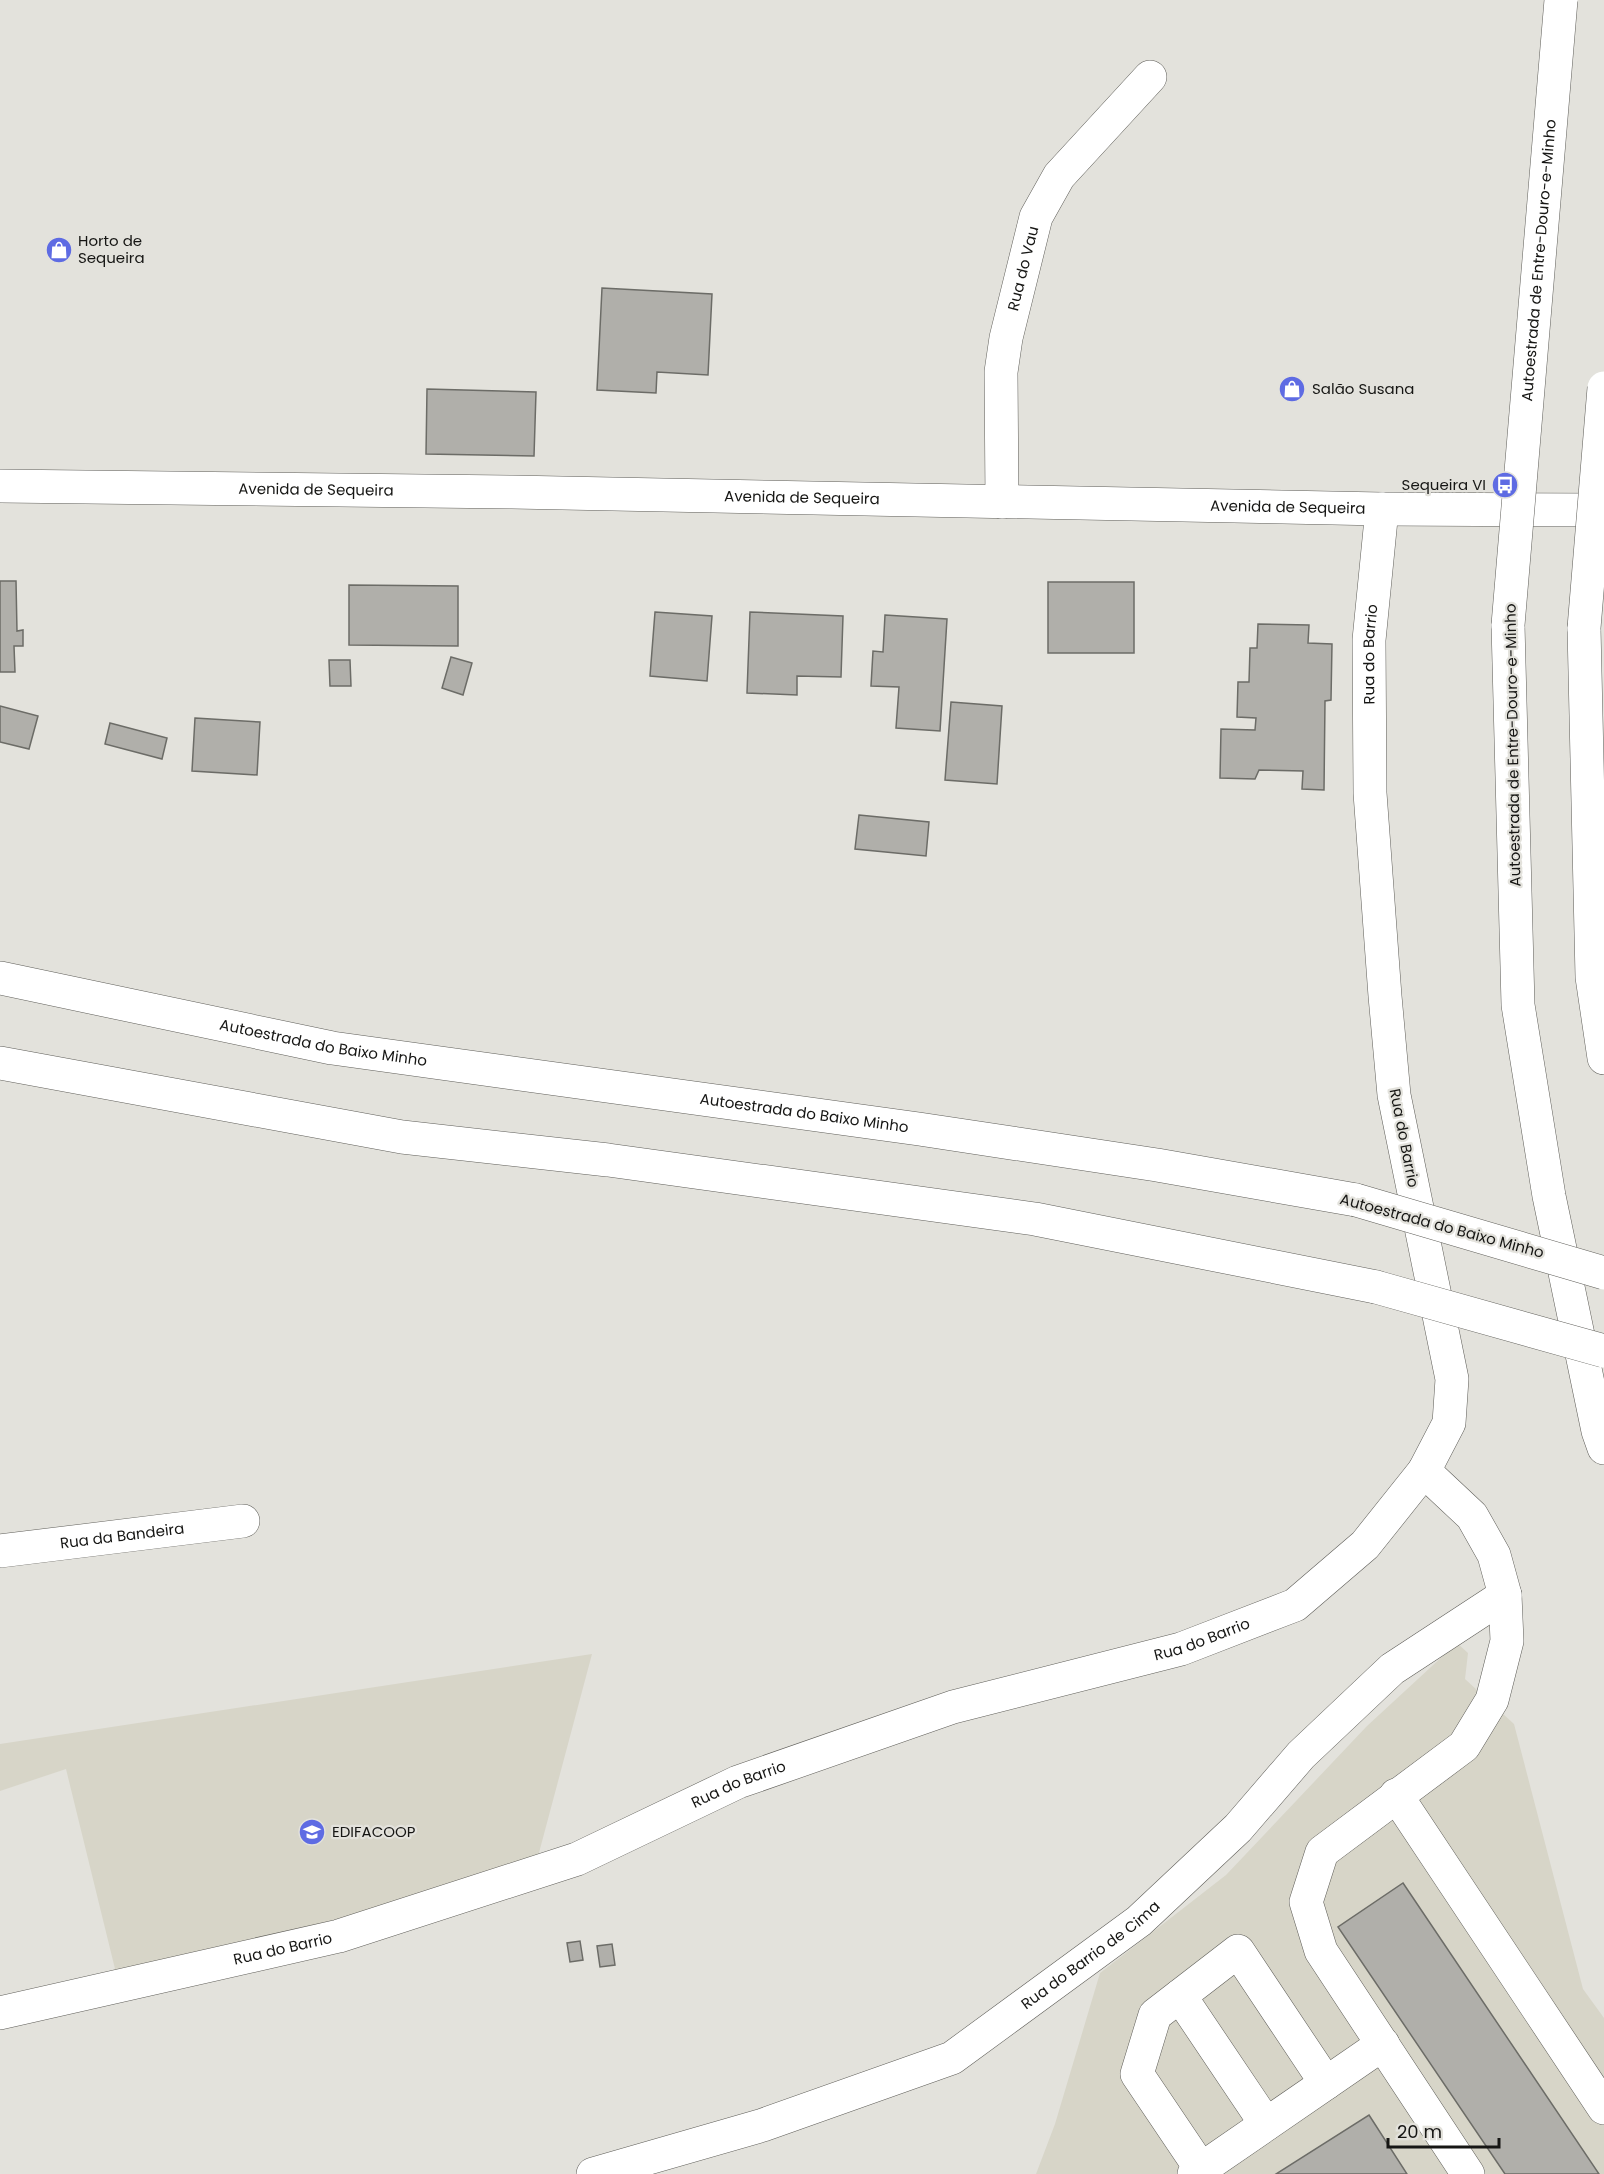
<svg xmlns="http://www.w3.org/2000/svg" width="1604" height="2174" font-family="Poppins,sans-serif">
<rect width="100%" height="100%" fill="#e3e2dc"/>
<g fill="#d7d5c8">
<path d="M1457 1643 1468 1653 1465 1679 1514 1724 1583 1989 1604 2018V2174H1036L1055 2124 1100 1973 1226 1875 1367 1726Z"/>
<path d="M592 1654 536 1864 489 1879 117 1977 66 1769 0 1791V1744Z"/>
</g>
<g fill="#b0afaa" stroke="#6c6c67" stroke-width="1.5">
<path d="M602 288 712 294 708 375 657 372 656 393 597 390Z"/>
<path d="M427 389 536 392 534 456 426 454Z"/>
<path d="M0 581H16L17 631 23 630V646H14L15 672H0Z"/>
<rect x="1048" y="582" width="86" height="71"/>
<path d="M349 585 458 586V646L349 645Z"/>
<path d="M655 612 712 616 707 681 650 676Z"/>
<path d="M750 612 843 616 841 677 797 676V695L747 693Z"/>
<path d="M885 615 947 619 940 731 896 728 899 687 871 686 873 651 883 652Z"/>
<path d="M1258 624 1309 625 1308 643 1332 644 1331 700 1325 701 1324 790 1302 789 1303 771 1259 770 1255 779 1220 778 1221 729 1255 730 1256 718 1237 717 1238 682H1249L1250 648H1257Z"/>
<path d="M451 657 472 663 463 695 442 688Z"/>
<path d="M329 660H350L351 686H330Z"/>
<path d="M951 702 1002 706 997 784 945 780Z"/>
<path d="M0 706 38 716 29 749 0 742Z"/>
<path d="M195 718 260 722 257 775 192 771Z"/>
<path d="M110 723 167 738 162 759 105 744Z"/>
<path d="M859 815 929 822 926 856 855 849Z"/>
<path d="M1403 1883 1599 2174H1505L1338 1927Z"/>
<path d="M580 1941 583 1960 570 1962 567 1943Z"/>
<path d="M612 1944 615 1965 600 1967 597 1946Z"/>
<path d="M1369 2115 1407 2174H1276Z"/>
</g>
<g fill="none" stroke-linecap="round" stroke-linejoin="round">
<defs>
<g id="minor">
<path id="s1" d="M1002 502 1001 372 1006 338 1036 217 1059 176 1150 77"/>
<path d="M1424 1471 1472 1516 1494 1555 1505 1595 1507 1641 1492 1700 1464 1746 1322 1852 1306 1902 1321 1951 1468 2174"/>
<path id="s2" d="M0 1551 243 1521"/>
<path d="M1396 1795 1604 2108"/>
<path d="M1180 1996 1266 2124"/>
<path id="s3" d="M0 2013 339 1936 577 1859 738 1782 953 1707 1181 1649 1295 1605 1365 1545 1424 1471 1449 1423 1452 1379 1394 1095 1385 996 1370 793 1369 640 1382 509"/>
<path d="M1201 2169 1137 2074 1155 2015 1238 1951 1326 2083"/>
<path id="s4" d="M593 2174 763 2125 952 2058 1139 1921 1238 1828 1301 1755 1392 1669 1505 1595"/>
<path d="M1194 2174 1383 2044"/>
</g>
<g id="major">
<path id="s5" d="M0 486 512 492 1382 509 1604 510"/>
</g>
<g id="highway">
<path d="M1508 625 1518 1005 1549 1196 1598 1431 1604 1448"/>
<path d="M1584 628 1592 977 1604 1058"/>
<path id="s6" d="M0 978 332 1048 919 1129 1157 1165 1356 1200"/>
<path d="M0 1063 402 1137 608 1160 1035 1219 1376 1287"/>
</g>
</defs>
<use href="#minor" stroke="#5f5e59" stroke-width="34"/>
<use href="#major" stroke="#5f5e59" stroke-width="34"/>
<use href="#highway" stroke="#5f5e59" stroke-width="34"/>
<use href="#minor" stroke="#fff" stroke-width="33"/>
<use href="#major" stroke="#fff" stroke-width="33"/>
<use href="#highway" stroke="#fff" stroke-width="33"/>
<defs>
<g id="highway-bridge">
<path id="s7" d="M1508 625 1561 0"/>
<path d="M1584 628 1604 388"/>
<path d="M1356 1200 1604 1273"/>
<path d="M1376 1287 1604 1351"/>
</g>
</defs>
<use href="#highway-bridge" stroke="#5f5e59" stroke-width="34" stroke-linecap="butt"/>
<use href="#highway-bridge" stroke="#fff" stroke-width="33"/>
</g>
<defs>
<symbol id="shop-disc" viewBox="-11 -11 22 22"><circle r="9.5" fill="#5e6be3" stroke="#e3e2dc"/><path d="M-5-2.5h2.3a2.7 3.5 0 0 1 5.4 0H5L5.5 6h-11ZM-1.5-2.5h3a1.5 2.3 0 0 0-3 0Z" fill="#fff"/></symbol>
<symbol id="bus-disc" viewBox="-11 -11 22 22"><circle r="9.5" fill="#5e6be3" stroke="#e3e2dc"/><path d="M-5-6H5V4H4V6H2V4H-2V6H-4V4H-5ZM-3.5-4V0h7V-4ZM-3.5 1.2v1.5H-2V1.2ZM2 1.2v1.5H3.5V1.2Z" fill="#fff"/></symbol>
<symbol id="school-disc" viewBox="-11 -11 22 22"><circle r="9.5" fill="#5e6be3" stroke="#e3e2dc"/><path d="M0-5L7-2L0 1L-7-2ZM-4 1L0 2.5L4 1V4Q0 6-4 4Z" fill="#fff"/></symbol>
</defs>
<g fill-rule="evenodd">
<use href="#shop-disc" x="44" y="235" width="30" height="30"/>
<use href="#shop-disc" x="1277" y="374" width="30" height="30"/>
<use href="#bus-disc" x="1490" y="470" width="30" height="30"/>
<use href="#school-disc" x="297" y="1817" width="30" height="30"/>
</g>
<g text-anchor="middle" stroke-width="4.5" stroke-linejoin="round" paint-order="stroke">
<g font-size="15" fill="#161614" stroke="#e3e2dc" text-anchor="start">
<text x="78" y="246">Horto de<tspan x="78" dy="17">Sequeira</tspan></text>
<text x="1312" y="394">Salão Susana</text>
<text x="1486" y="490" text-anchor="end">Sequeira VI</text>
<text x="332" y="1837">EDIFACOOP</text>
</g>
<g font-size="15" fill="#161614" stroke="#e3e2dc">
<text dy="5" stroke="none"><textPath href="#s7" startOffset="366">Autoestrada de Entre-Douro-e-Minho</textPath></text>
<text dy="5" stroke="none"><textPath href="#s1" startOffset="236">Rua do Vau</textPath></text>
<text dy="5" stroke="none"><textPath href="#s5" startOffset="316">Avenida de Sequeira</textPath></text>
<text dy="5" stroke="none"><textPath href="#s5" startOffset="802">Avenida de Sequeira</textPath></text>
<text dy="5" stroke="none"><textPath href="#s5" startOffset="1288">Avenida de Sequeira</textPath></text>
<text dy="5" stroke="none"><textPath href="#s3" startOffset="2378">Rua do Barrio</textPath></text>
<text transform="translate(1513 745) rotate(-91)" y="5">Autoestrada de Entre-Douro-e-Minho</text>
<text dy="5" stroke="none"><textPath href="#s6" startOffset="330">Autoestrada do Baixo Minho</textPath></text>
<text dy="5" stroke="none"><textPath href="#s6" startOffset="816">Autoestrada do Baixo Minho</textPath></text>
<text transform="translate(1404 1138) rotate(79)" y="5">Rua do Barrio</text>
<text transform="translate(1442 1226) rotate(15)" y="5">Autoestrada do Baixo Minho</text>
<text dy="5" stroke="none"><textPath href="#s2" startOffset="123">Rua da Bandeira</textPath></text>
<text dy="5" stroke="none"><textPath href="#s3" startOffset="1262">Rua do Barrio</textPath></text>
<text dy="5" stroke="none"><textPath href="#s3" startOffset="776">Rua do Barrio</textPath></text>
<text dy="5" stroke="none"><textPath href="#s3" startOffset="290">Rua do Barrio</textPath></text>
<text dy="5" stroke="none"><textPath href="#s4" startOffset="550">Rua do Barrio de Cima</textPath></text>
</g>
</g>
<path d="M1388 2138v9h111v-9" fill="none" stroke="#161614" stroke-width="3"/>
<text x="1397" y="2138" font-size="18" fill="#161614" stroke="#e3e2dc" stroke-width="4.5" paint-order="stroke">20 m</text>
</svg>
